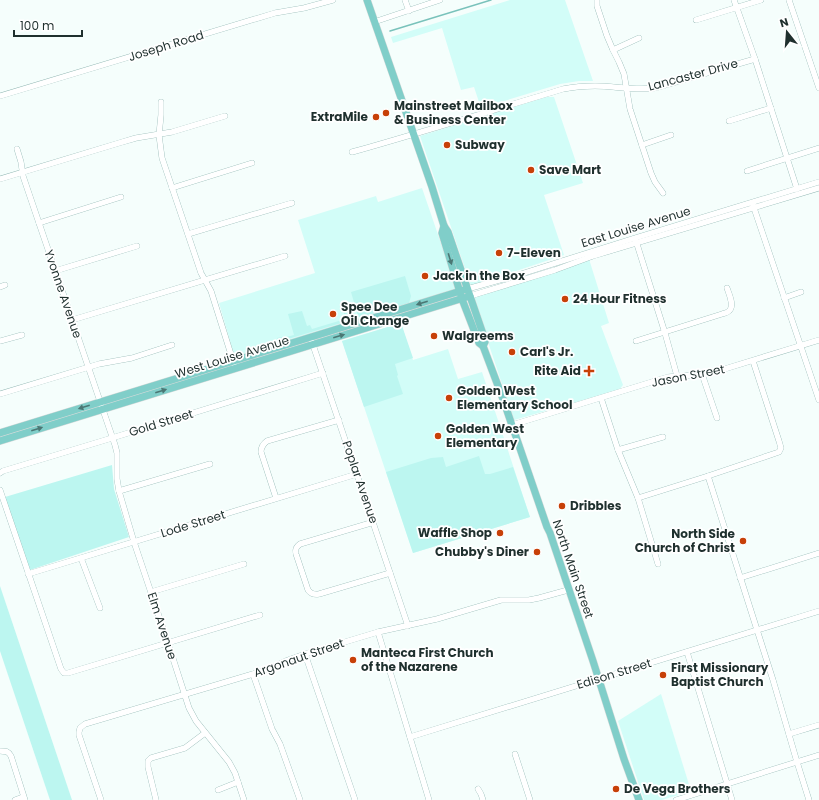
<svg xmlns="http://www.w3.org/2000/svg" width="819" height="800" font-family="Poppins,sans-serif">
<rect width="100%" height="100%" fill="#f5fefc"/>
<g fill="#d2fdf8">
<path d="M510 0H565L593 81H579L560 84 481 108 474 87 461 90 442 28 393 43 391 37Z"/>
<path d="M546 97H554L583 183 544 195 564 255 471 286 420 136Z"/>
<path d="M422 188 457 290 235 358 219 303 315 273 298 220 376 196 378 202Z"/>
<path d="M589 259 609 323 601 326 623 385 619 390 514 420 473 297Z"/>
<path d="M401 323 413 360 448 349 458 379 482 372 530 517 413 553 342 341Z"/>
<path d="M661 694 691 791 662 800H644L618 721Z"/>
</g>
<g fill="#bcf6f0">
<path d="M405 276 411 296 409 303 360 318 358 316 351 292Z"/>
<path d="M345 305 349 318 348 321 278 342 277 338 282 337V338L294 335 288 314 302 311 307 326 310 325 312 329 342 320V319L345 317 342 306Z"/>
<path d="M401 323 413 358 395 364 398 375 397 376 403 394 364 407 342 341Z"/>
<path d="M479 456 485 474H490L513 467 530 517 413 553 386 472 431 458 443 457 446 467Z"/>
<path d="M112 465 114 489 129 537 30 570 5 497Z"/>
<path d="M0 586 72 800H50L0 651Z"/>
</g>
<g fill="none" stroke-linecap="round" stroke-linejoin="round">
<path stroke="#79c2bb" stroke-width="1.5" d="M390 31 491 0"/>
<defs>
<g id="minor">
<path d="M405 0 409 11"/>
<path d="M597 0V6L607 36 613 50 619 62 624 74 630 109 651 173 655 182 663 193"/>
<path d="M734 0 755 59 797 189"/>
<path d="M789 0 819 88"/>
<path d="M696 20 761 0"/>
<path d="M374 22 440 0"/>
<path d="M613 50 639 38"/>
<path d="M0 96 275 13 304 8 333 0"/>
<path d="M161 102V115L159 135 162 158 201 273 211 291 234 364"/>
<path d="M729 121 771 108"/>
<path d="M642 145 671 135"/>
<path d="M17 149 21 162 23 176 39 223 115 445 117 453V479L119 491 134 542 168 643 189 708 196 721 229 762 235 773 244 800"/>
<path d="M352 152C423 132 493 110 563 89 573 87 584 86 595 86 615 86 635 91 655 88L755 59"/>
<path d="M747 171 819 148"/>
<path d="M0 179 119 143 136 138 172 132 225 116"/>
<path d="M172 188 252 163"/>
<path d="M753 205 819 400"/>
<path d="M39 223 121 197"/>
<path d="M188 234 292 203"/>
<path d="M636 241 665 333 677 376"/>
<path d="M55 271 137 246"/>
<path d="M0 287 5 285"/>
<path d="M467 289 521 274 635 238 819 182"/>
<path d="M470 296 555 270 593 256 819 188"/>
<path d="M784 298 801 292"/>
<path d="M72 320 285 256"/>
<path d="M0 341 22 335"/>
<path d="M636 341 722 314C725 313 727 313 729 311 735 306 729 294 727 288"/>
<path d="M312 342 408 626"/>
<path d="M702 374 717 418"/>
<path d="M0 394 99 364 132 358 172 345"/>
<path d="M601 398 618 450 638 498 658 564"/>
<path d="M512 425 668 377 695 375 718 371 819 340"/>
<path d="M618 450 663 437"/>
<path d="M0 473 3 471 112 438 323 373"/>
<path d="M708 476 773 680 797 762 809 800"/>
<path d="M0 490 61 669 64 673H68L260 615"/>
<path d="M119 491 210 464"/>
<path d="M276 498 261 452C261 447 263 444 267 441L339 420"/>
<path d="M638 498 708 476 779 452 781 448 779 441 753 361"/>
<path d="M374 522 300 544C296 547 295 549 296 554L308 590C311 594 314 595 319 594L390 573"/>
<path d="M81 558 100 608"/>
<path d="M28 574 357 474"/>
<path d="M740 578 819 553"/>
<path d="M151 592 244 564"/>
<path d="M378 632 429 800"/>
<path d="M687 652 732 800"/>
<path d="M305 654 355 800"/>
<path d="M253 674 272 729 280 744 300 800"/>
<path d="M789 734 819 725"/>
<path d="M410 737 819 611"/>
<path d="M0 751C6 751 8 751 11 756L25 800"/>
<path d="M515 754 530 800"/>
<path d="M478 789 481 794 483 800"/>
<path d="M218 790 238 782"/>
<path d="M15 800 23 797"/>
<path d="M101 800 79 735V732L80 728 85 724 253 674 271 668 288 660 305 654 378 632 437 619 501 600H529L539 598 568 590"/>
<path d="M156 800 148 767V761L151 758 185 748 205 733"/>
<path d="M676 800 819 755"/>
</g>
<g id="major">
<path d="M367 0 432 187 444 226 448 232 483 334 485 342 483 346 503 399 547 527 550 533 593 661 624 759 639 800"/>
<path d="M444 226 442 233 462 299 479 343 483 346"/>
<path d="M0 433 467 289"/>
<path d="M0 441 470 296"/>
</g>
</defs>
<use href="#minor" stroke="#87b0ac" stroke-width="6"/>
<use href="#major" stroke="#d7dad9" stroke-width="8"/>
<use href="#minor" stroke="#fff" stroke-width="5.5"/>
<use href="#major" stroke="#80cec9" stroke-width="7"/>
</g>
<defs><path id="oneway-solid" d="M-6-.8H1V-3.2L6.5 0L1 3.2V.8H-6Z"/></defs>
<g fill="#4b7774">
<use href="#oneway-solid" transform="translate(450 259) rotate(73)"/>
<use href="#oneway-solid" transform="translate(422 303) rotate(163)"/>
<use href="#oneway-solid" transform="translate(339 336) rotate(-16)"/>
<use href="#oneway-solid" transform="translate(161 391) rotate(-17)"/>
<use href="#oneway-solid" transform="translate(84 407) rotate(163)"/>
<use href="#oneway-solid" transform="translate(37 429) rotate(-17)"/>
</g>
<g fill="#c74008" stroke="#fff" stroke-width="1.5">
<circle cx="386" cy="113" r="4"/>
<circle cx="376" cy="117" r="4"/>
<circle cx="447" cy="145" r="4"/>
<circle cx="531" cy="170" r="4"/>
<circle cx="499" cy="253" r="4"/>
<circle cx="425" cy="276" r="4"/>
<circle cx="565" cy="299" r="4"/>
<circle cx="333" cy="314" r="4"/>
<circle cx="434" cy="336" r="4"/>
<circle cx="512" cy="352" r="4"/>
<path d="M587 365h4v4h4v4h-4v4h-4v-4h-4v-4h4z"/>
<circle cx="449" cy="398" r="4"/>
<circle cx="438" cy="436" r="4"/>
<circle cx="562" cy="506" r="4"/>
<circle cx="500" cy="533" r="4"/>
<circle cx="743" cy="541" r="4"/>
<circle cx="537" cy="552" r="4"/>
<circle cx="353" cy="660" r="4"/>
<circle cx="663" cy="675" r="4"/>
<circle cx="616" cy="789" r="4"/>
</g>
<g text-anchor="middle" stroke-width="3.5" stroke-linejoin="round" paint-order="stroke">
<g font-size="12" fill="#1f302e" stroke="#fff">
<text transform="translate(166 46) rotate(-17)" y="4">Joseph Road</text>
<text transform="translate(693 75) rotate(-15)" y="4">Lancaster Drive</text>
<text transform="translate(636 227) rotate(-17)" y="4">East Louise Avenue</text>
<text transform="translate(63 294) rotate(71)" y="4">Yvonne Avenue</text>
<text transform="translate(232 357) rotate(-17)" y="4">West Louise Avenue</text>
<text transform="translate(688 376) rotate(-11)" y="4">Jason Street</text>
<text transform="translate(161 423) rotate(-17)" y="4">Gold Street</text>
<text transform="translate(360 482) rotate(71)" y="4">Poplar Avenue</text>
<text transform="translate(193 524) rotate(-17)" y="4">Lode Street</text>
<text transform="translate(573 569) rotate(71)" y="4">North Main Street</text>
<text transform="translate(162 626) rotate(72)" y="4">Elm Avenue</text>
<text transform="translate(299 658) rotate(-19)" y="4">Argonaut Street</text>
<text transform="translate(614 674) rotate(-17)" y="4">Edison Street</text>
</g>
<g font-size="12" font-weight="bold" fill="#1f302e" stroke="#fff" text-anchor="start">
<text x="394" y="110">Mainstreet Mailbox<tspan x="394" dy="14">&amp; Business Center</tspan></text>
<text x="368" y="121" text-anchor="end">ExtraMile</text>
<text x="455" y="149">Subway</text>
<text x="539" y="174">Save Mart</text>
<text x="507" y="257">7-Eleven</text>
<text x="433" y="280">Jack in the Box</text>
<text x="573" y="303">24 Hour Fitness</text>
<text x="341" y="311">Spee Dee<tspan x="341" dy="14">Oil Change</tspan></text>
<text x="442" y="340">Walgreems</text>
<text x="520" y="356">Carl's Jr.</text>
<text x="581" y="375" text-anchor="end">Rite Aid</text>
<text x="457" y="395">Golden West<tspan x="457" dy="14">Elementary School</tspan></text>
<text x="446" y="433">Golden West<tspan x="446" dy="14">Elementary</tspan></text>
<text x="570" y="510">Dribbles</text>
<text x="492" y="537" text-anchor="end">Waffle Shop</text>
<text x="735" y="538" text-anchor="end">North Side<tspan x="735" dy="14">Church of Christ</tspan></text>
<text x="529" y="556" text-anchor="end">Chubby's Diner</text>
<text x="361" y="657">Manteca First Church<tspan x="361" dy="14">of the Nazarene</tspan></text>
<text x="671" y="672">First Missionary<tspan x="671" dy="14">Baptist Church</tspan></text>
<text x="624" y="793">De Vega Brothers</text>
</g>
</g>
<g transform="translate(787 32) rotate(343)" stroke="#ffffff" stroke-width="3" paint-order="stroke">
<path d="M0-3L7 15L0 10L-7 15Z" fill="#1f302e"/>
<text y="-6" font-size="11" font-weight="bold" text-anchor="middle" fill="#1f302e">N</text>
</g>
<path d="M14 30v6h68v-6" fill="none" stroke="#1f302e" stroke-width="2"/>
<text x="20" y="30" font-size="12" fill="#1f302e" stroke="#ffffff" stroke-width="3" paint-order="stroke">100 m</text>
</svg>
